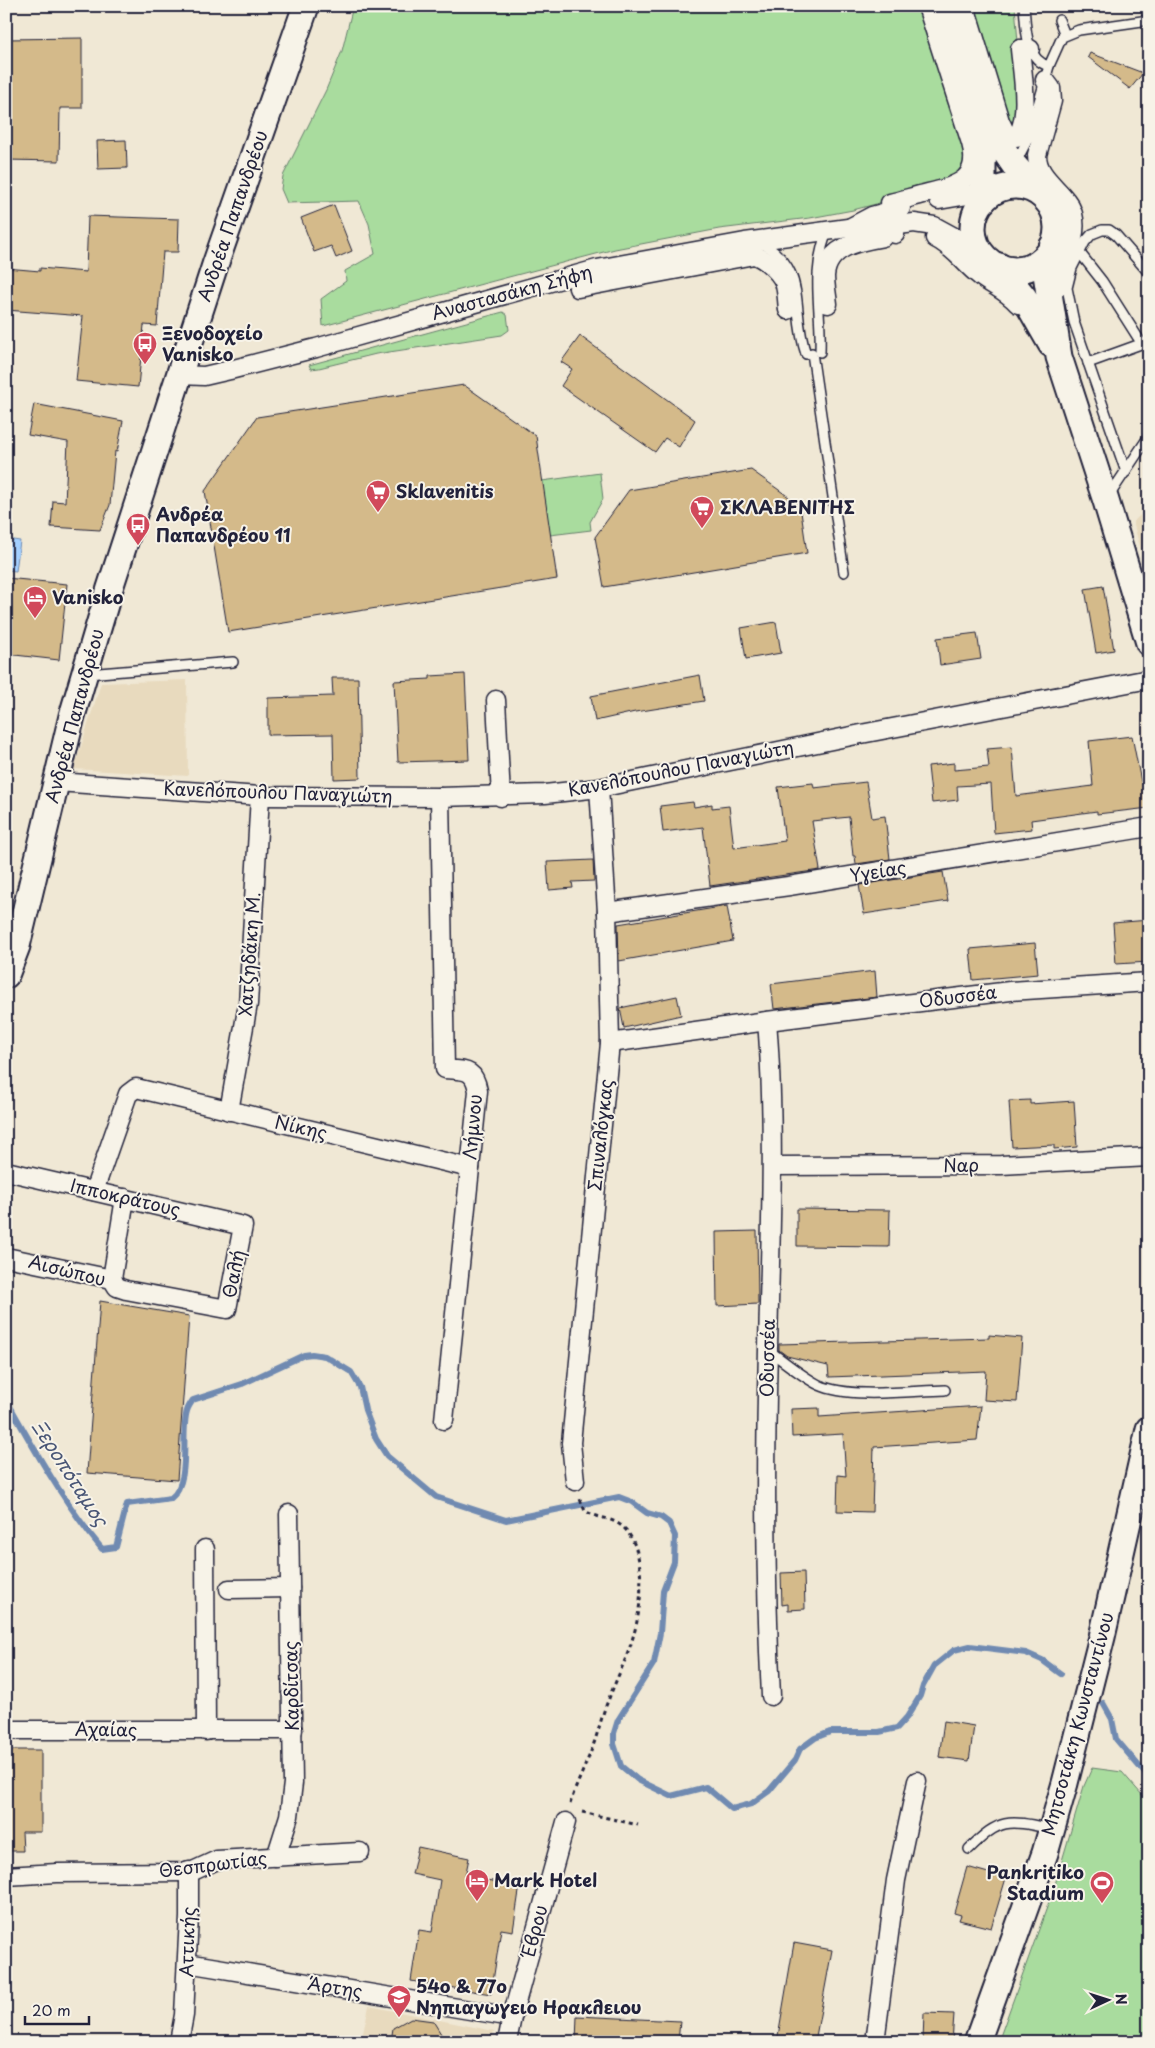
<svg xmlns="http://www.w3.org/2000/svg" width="1155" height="2048" font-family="'Playpen Sans',sans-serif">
<rect width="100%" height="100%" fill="#f0e8d5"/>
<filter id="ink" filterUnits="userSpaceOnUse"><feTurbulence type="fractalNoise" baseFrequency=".02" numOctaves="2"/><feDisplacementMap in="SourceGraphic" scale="10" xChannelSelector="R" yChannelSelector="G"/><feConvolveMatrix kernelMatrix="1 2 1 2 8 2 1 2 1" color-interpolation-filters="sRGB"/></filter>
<g filter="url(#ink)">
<g fill="#e8dabe">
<path d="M1149 507V579L1133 522Z"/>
<path d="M187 680 188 776 74 769 101 683Z"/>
<path d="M369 2006 494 2031 491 2042H361Z"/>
</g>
<g fill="#a9dc9e" stroke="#667f6c">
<path d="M353 6H924L969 166 941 187 853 210 810 218 719 229 615 249 323 326 321 299 346 281 345 271 375 254 369 224 359 201 287 203 281 189 283 176 326 90 342 51Z"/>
<path d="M968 6H1015L1023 103 1011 135Z"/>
<path d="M503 312 507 315 509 330 502 335 376 354 319 368 311 369 309 365Z"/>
<path d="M600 473 603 499 590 522 591 530 550 535 542 481Z"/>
<path d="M1092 1768 1122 1772 1149 1803V2042H998L1054 1888 1084 1786Z"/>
</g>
<path fill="#a4d0ff" stroke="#708ab1" d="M6 539 20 541 16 571 6 570Z"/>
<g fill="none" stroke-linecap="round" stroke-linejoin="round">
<g stroke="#708ab1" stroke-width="6">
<path d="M6 1399C35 1451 64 1503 102 1549L116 1547 127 1504 171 1498C192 1482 180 1433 187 1411 188 1407 191 1403 193 1400L242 1384 304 1355 312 1354 325 1356 351 1372 360 1387 365 1410 376 1439 387 1456 436 1497 506 1520 619 1497 632 1502 647 1513 661 1517 669 1523 675 1536 674 1562 663 1591 660 1633 654 1663 618 1720 614 1733V1744L621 1766 638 1780 671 1796 706 1787 732 1809 751 1804 769 1791 795 1760 800 1749 815 1738 830 1732H879L897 1728 907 1717 920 1696 923 1686 934 1666 954 1650 970 1646 1026 1653 1042 1660 1061 1674"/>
<path d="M1103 1703 1112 1719 1116 1739 1149 1778"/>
</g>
</g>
<g fill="#d4ba8a" stroke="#22223b">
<path d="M82 38V108H60L59 161 6 160V39Z"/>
<path d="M1090 53 1143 73 1130 89 1088 57Z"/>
<path d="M126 140 127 168 98 169 97 141Z"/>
<path d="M334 205 352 251 336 258 331 246 314 252 301 218Z"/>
<path d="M88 216 179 219 178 252H163L157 326 144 325 138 387 76 381 83 316 6 310V268L40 271V268L86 272Z"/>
<path d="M580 336 695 420 679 447 665 438 655 452 561 386 572 369 561 362Z"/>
<path d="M464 385 536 436 557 579 228 632 205 491 257 417Z"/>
<path d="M34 404 123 421 117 452 115 451 110 505 100 530 51 527 53 501 65 502 68 442 28 435Z"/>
<path d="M751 470 800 505 807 553 604 587 595 537 629 490Z"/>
<path d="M6 578 67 584 59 660 6 654Z"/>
<path d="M1103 586 1114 650 1096 653 1085 589Z"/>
<path d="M776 622 781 653 746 659 741 628Z"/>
<path d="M977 633 981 659 940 665 937 638Z"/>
<path d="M465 674 469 760 398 762 394 681 430 679V676Z"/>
<path d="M700 675 704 701 635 712 595 721 591 696Z"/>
<path d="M332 678H358L360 778 334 779 333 734 268 735V698L333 696Z"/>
<path d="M1132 736 1141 782H1149V808L1097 814V811L1031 820 1032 829 994 833 991 784 957 786 958 800 932 803 928 766 954 763V770L989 767 987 749 1012 747 1016 796 1093 786 1089 741Z"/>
<path d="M866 782 872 818 885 816 890 859 856 864 855 856H853L849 817 812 821 820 870 710 886 703 827 663 832 660 806 693 802 694 807 712 804V808L729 806 734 848 785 841 778 787 813 783 814 788Z"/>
<path d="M593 860 594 881 572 882 573 888 549 890 547 862Z"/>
<path d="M943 872 948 901 864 914 859 885Z"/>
<path d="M727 906 733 941 619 961 618 924Z"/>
<path d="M1149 920V962L1116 964 1113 923Z"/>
<path d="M1035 943 1038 974 973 980 970 949Z"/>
<path d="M875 971 877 997 774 1009 771 984Z"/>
<path d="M677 996 681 1015 624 1028 620 1008Z"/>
<path d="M1030 1100V1104L1074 1101 1077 1147 1054 1149V1145L1012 1147 1009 1101Z"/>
<path d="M797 1209 890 1210 889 1247 797 1246Z"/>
<path d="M757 1231 758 1304 717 1306 716 1232Z"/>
<path d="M100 1301 189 1316 177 1480 87 1473Z"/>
<path d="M989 1335 1022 1338 1017 1402 984 1400 986 1371 829 1377 828 1366 787 1356 779 1350V1344L989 1338Z"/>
<path d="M981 1406 977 1440 874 1447 872 1512 837 1511 838 1475 846 1476 843 1434 792 1437 791 1409 819 1408V1417Z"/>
<path d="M804 1572 805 1609 788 1610V1604L782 1605 781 1573Z"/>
<path d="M944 1721 974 1726 969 1761 939 1757Z"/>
<path d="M6 1750H41V1832H22L23 1851H6Z"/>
<path d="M418 1847 469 1858 465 1877 520 1885 513 1931 501 1929 491 1994 411 1981 419 1930 432 1932 440 1880 412 1874Z"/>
<path d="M967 1867 1006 1878 991 1928 959 1920 961 1915 954 1913Z"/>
<path d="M794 1943 832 1950 815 2042H777Z"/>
<path d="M924 2013 954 2014 952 2042H923Z"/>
<path d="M577 2016 680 2021 678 2042H576Z"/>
<path d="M411 2018 433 2021 446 2042H391L393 2028Z"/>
</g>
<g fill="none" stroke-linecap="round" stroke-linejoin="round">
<defs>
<g id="lane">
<path d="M1024 6C1026 27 1025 60 1049 66"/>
<path d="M1059 20 1065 35"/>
<path d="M1015 164 1029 137 1049 66 1062 37 1079 30 1149 20"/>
<path d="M759 242C810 268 790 309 806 354"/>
<path d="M1080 253 1102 281 1142 344"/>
<path d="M820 352C822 307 810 277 827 231"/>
<path d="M812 353 844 572"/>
<path d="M1088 363 1149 341"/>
<path d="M1126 472 1074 322 1067 288 1072 268 1085 242 1092 234 1102 230H1109L1116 235 1149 273"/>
<path d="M1109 496 1149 436"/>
<path d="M87 674 233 662"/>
<path d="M768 1350C784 1361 801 1376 819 1385 850 1399 909 1391 945 1390"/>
<path d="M969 1849C1001 1817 1009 1820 1051 1829"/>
</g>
<g id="street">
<path d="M965 6 1000 121 1006 134 1011 137H1016C1031 119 1022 71 1020 49H1030"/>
<path d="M1045 80 1051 88 1052 101 1037 155C1037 180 1067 191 1073 214 1081 246 1054 262 1056 289"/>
<path d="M939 200 997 190"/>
<path d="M851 227 872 216 901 208"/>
<path d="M895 234 890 203C903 200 915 196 928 193 957 186 981 179 971 143L927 6"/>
<path d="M935 238C954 247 964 264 980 276 993 286 1007 291 1018 304"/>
<path d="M578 288 754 255C764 258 779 271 784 282 787 290 787 301 788 310"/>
<path d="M828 304C827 295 825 285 825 276 827 246 860 241 883 237"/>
<path d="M179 375 204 376 230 370 316 348 597 269 745 242 848 228 868 229 914 223 934 226 980 251"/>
<path d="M496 700 501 797"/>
<path d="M57 782 260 796 440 797 545 794 599 788 861 734 1149 679"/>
<path d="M440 797 445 1069C465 1071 474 1068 478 1091L444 1420"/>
<path d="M607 912 789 886 1149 827"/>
<path d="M767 1021C776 1130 770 1239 768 1349 765 1464 765 1580 771 1696"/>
<path d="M610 1043 767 1021 1010 991 1149 982"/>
<path d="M229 1111 248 1004 260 796"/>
<path d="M773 1166 1001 1165 1149 1157"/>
<path d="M6 1171 243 1226 227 1309 126 1290 117 1287 112 1279 6 1257"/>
<path d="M94 1191 128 1094 136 1088 470 1168"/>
<path d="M112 1279 125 1198"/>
<path d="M575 1481 571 1443 610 1043 607 912 599 788"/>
<path d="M205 1549 206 1731"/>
<path d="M229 1589 290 1588"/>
<path d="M6 1730H293"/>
<path d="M276 1857 289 1816 293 1783 289 1514"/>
<path d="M6 1876 57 1873 186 1872 193 1871 217 1860 360 1852"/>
<path d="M187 1963 512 2017"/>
<path d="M179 2042 184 2015 189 1917V1871"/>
<path d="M507 2042 512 2017 566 1822"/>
<path d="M875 2042 896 1880 917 1781"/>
</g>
<g id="secondary">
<path d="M947 6 987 126 1014 165 1040 194"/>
<circle cx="1015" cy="228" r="42"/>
<path d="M983 201V164L987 126"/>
<path d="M1052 247 1046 274 1059 357 1106 501 1149 643"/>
<path d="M999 266 1024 297 1051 344"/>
<path d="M6 975 17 946 72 716 110 588 215 265 306 6"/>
<path d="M977 2042 1045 1853 1065 1783 1102 1637 1149 1429"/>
</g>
</defs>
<use href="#lane" stroke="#22223b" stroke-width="12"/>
<use href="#street" stroke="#22223b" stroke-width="21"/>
<use href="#secondary" stroke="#22223b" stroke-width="29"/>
<g stroke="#22223b" stroke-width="3" stroke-dasharray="4 4" stroke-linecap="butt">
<path d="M570 1804C577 1781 589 1760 596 1737 600 1725 603 1712 608 1701 616 1679 627 1659 633 1637 642 1608 647 1555 626 1530 613 1516 600 1520 585 1511L580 1499"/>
<path d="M582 1812 638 1825"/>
</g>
<use href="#lane" stroke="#f7f3e8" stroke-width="9"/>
<use href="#street" stroke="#f7f3e8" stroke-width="18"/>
<use href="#secondary" stroke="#f7f3e8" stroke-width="25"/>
</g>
</g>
<defs>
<symbol id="bus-pin" viewBox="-11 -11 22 30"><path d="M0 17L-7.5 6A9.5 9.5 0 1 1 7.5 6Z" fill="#d1495b" stroke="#f7f3e8"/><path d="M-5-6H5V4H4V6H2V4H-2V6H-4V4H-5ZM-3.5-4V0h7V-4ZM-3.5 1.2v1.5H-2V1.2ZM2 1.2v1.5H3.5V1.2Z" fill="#fff"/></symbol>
<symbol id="supermarket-pin" viewBox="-11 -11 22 30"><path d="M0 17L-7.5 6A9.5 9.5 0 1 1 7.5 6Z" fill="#d1495b" stroke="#f7f3e8"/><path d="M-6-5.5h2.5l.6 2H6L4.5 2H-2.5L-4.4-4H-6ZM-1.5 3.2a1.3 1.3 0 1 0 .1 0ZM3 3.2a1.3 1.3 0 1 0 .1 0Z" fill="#fff"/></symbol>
<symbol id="hotel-pin" viewBox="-11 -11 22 30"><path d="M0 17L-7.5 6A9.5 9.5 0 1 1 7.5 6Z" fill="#d1495b" stroke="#f7f3e8"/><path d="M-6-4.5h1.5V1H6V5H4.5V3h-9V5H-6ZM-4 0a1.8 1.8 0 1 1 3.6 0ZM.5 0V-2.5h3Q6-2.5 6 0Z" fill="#fff"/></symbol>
<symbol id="stadium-pin" viewBox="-11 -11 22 30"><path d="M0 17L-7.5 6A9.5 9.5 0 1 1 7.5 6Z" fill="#d1495b" stroke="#f7f3e8"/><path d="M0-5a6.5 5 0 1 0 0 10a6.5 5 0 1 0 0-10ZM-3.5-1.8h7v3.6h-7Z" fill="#fff"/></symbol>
<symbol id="school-pin" viewBox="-11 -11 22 30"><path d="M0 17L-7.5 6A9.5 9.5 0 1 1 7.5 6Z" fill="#d1495b" stroke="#f7f3e8"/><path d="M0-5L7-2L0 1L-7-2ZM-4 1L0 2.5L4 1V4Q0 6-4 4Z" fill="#fff"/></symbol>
</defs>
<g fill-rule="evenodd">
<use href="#bus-pin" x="131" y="330" width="28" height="38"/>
<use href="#supermarket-pin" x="364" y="478" width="28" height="38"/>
<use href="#supermarket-pin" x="688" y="494" width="28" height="38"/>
<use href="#bus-pin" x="124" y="511" width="28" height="38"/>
<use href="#hotel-pin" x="21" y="584" width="28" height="38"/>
<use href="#hotel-pin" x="463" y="1867" width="28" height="38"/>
<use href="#stadium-pin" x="1088" y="1869" width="28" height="38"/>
<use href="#school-pin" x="385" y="1983" width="28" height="38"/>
</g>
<g text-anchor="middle" stroke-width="4" stroke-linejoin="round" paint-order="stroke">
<g font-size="18" fill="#22223b" stroke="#f7f3e8">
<text transform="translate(233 216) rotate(-71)" y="6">Ανδρέα Παπανδρέου</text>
<text transform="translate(512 293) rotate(-15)" y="6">Αναστασάκη Σήφη</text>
<text transform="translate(75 716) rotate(-75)" y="6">Ανδρέα Παπανδρέου</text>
<text transform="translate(681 769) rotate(-11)" y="6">Κανελόπουλου Παναγιώτη</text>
<text transform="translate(278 793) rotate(2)" y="6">Κανελόπουλου Παναγιώτη</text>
<text transform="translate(878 872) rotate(-9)" y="6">Υγείας</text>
<text transform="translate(250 954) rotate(-86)" y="6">Χατζηδάκη Μ.</text>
<text transform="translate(958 997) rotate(-7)" y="6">Οδυσσέα</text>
<text transform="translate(473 1127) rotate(-85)" y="6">Λήμνου</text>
<text transform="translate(301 1128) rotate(13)" y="6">Νίκης</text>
<text transform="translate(601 1135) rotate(-84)" y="6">Σπιναλόγκας</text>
<text transform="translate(961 1166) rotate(-1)" y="6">Ναρ</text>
<text transform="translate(125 1198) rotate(13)" y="6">Ιπποκράτους</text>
<text transform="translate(67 1271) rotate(14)" y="6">Αισώπου</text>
<text transform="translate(234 1274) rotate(-79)" y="6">Θαλή</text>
<text transform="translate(768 1358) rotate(-89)" y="6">Οδυσσέα</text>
<text transform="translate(292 1686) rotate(-91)" y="6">Καρδίτσας</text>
<text transform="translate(1078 1724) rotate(-75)" y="6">Μητσοτάκη Κωνσταντίνου</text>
<text transform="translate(106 1730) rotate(1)" y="6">Αχαίας</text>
<text transform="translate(213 1865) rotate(-7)" y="6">Θεσπρωτίας</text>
<text transform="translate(535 1931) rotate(-75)" y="6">Έβρου</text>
<text transform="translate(188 1942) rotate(-88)" y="6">Αττικής</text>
<text transform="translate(335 1988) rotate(9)" y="6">Άρτης</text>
</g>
<g font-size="18" font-weight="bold" fill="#22223b" stroke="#f7f3e8" text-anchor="start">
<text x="162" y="340">Ξενοδοχείο<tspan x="162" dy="21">Vanisko</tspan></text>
<text x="396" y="498">Sklavenitis</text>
<text x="720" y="514">ΣΚΛΑΒΕΝΙΤΗΣ</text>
<text x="156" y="521">Ανδρέα<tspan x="156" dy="21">Παπανδρέου 11</tspan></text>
<text x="52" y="604">Vanisko</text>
<text x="1084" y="1879" text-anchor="end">Pankritiko<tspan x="1084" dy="21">Stadium</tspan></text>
<text x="494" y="1887">Mark Hotel</text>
<text x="416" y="1993">54ο &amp; 77ο<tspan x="416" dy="21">Νηπιαγωγειο Ηρακλειου</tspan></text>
</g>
<g font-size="19" font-style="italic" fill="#495676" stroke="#f7f3e8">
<text transform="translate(70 1473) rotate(57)" y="7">Ξεροπόταμος</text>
</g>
</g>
<rect width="1155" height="2048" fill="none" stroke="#f7f3e8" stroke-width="25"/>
<rect x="12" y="12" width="1130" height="2023" fill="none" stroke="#22223b" stroke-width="2" filter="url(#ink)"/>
<g transform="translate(1108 2000) rotate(86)" stroke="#f7f3e8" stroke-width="4" paint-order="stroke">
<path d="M0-4L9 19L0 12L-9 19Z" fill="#22223b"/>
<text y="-8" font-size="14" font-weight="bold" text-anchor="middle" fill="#22223b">N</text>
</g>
<path d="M25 2016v8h64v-8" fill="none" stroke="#22223b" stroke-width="2.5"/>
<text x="32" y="2016" font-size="15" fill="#22223b" stroke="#f7f3e8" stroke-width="4" paint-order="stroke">20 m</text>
</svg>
